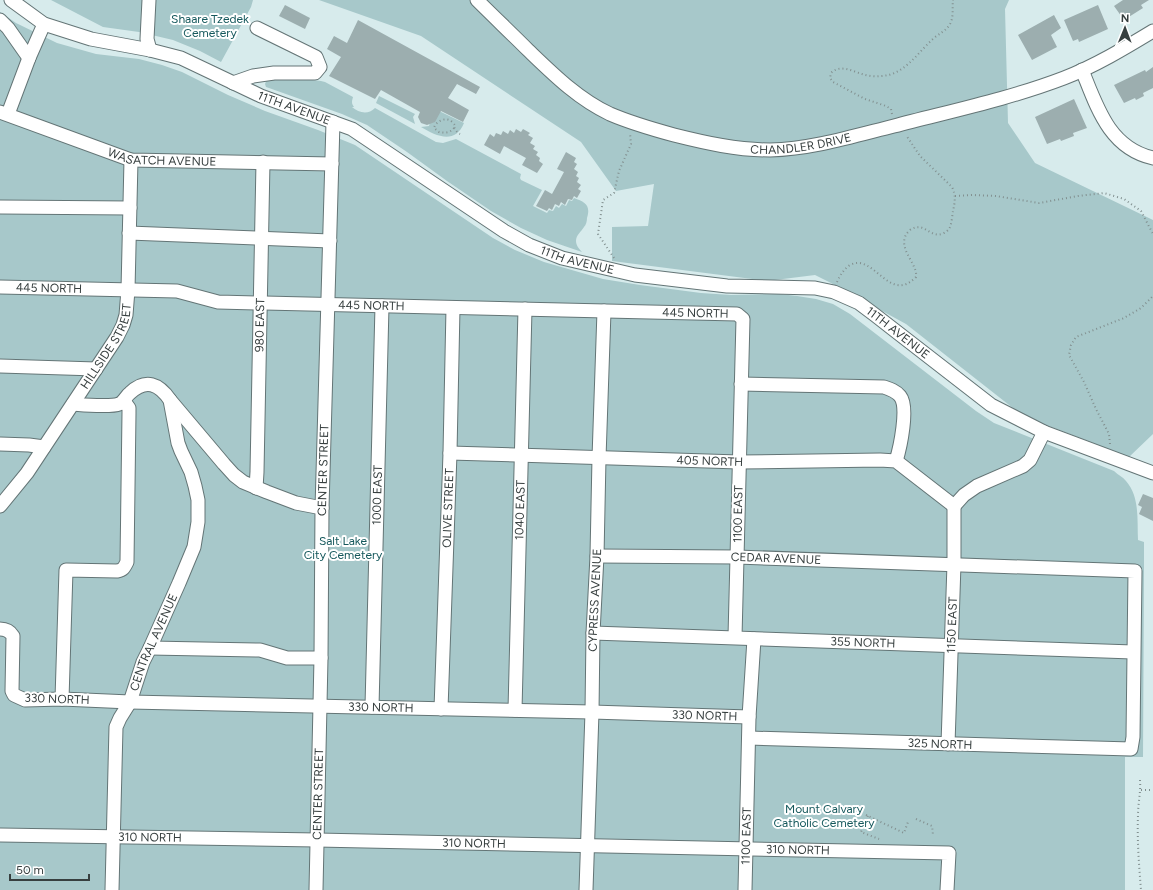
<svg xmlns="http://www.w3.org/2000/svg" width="1153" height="890" font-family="Figtree,sans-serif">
<rect width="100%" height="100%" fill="#d7ebec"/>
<g fill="#a7c8ca">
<path d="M51 0H253L251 7 221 62 200 51 173 40 139 32 103 27Z"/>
<path d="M319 0H1009L1005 9 1008 123 1035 163 1153 220V434L1129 457 1023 416 906 324 831 283 815 275 767 281 612 261V227L648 226 654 184 616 191 581 142 421 36Z"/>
<path d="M0 12 16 23 57 43 96 54 139 59 162 65 182 72 228 95 265 111 318 130 355 145 493 238 515 250 544 262 603 279 640 285 701 293 731 295 780 294 797 296 816 299 833 304 850 314 976 411 994 423 1114 471C1118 475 1123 477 1126 481 1140 497 1137 520 1138 540L1144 542V570L1143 757H1125V890H0Z"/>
<path d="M267 79H304L321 81 325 82 353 97C352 101 351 103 354 107H352C359 113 368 115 375 108L436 142 443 143 456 139 521 174 520 178 521 180 542 190 533 206 547 213 549 210 553 211 556 206 559 208 562 204 566 206 569 200 572 201 574 198C585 202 591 205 587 218 587 221 586 225 584 227 581 232 576 235 576 241 576 245 579 249 582 252L547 240 521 228 491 211 447 181 407 152 367 125 342 114 269 88 266 87 265 84Z"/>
<path d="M379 96 415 114 413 117 415 124 376 103Z"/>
<path d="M439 111 464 123C455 145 436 136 421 127L429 126 430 122Z"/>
</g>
<g fill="#9caeaf">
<path d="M1123 0H1149L1141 5 1143 8 1124 20 1114 6Z"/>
<path d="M285 5 310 18 305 29 279 16Z"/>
<path d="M1098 5 1108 29 1079 42 1078 39 1073 41 1064 20Z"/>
<path d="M1054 15 1061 28 1051 35 1057 47 1032 60 1018 35Z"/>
<path d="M358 20 480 87 476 94 457 84 448 98 469 110 463 122 441 111 435 122 427 125 421 123 418 117 420 112 381 90 375 99 329 76 341 57 327 49 334 36 347 43Z"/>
<path d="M1153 67V88L1143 93 1144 96 1136 100 1135 98 1124 103 1114 85 1145 70 1146 72Z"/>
<path d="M1074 99 1087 128 1073 133 1074 136 1061 141 1060 139 1047 144 1035 117Z"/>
<path d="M516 129 521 132 523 129 530 133 528 135 533 138 530 143 535 146 533 149 538 152 536 155 540 158 539 161 543 164 537 173 522 165 526 158 504 146 500 154 484 145 490 134 494 137 496 133 501 135 503 131 508 134 510 130 514 133Z"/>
<path d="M566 152 576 158 574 162 577 164 574 169 578 172 576 176 579 178 577 182 581 185 578 189 581 191 577 198 574 196 572 200 568 199 565 205 561 202 559 206 555 204 552 210 549 208 547 211 536 206 545 190 552 194 564 172 557 169Z"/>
<path d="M1143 494 1153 498V521L1139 514 1142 507 1138 505Z"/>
</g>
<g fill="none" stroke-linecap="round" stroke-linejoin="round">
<defs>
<g id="minor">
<path id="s1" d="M11 0 44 24 91 39 150 50 181 58 261 96 352 129 504 231 529 245 562 258 635 275 727 286 815 288 834 292 859 303 875 315 893 329 991 405 1044 432 1153 473"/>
<path d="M149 0 147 39 150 50"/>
<path id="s2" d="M477 0C494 17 511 33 528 50 553 74 578 99 610 114 631 123 652 129 674 135 706 143 737 150 770 150 812 149 854 136 894 126 951 111 1009 99 1064 78 1095 66 1125 48 1153 31"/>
<path d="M0 20 8 28 29 58"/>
<path d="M1082 70C1097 107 1109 148 1153 158"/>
<path d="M233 83 253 76 274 73H315L320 67 316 57 257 28"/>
<path id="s3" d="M0 112 131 160 332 164"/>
<path d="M8 114 29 58 44 24"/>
<path d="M0 207 130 208"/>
<path d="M129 233 330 241"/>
<path id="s4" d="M0 287 177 291 218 302 737 314 743 319 735 637"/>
<path d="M0 366 96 369"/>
<path d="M741 384 884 387C890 389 896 391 900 396 909 407 900 448 896 461"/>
<path d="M73 404C82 405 112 407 119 404 124 402 126 396 130 393 146 378 159 384 170 400L224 464 234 475 243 482 267 492 296 503 322 508"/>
<path d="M0 444 29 445 44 447"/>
<path id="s5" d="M450 453 739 462 880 460 896 461 954 506"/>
<path id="s6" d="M256 488 257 472 263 162"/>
<path id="s7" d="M0 506 27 473 117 337 123 325 126 315 128 290 131 160"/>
<path d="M954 506 964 495 977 486 1023 466 1030 460 1044 432"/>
<path id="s8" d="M597 556 737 557 1135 571 1133 737 1131 749 749 738"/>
<path id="s9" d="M0 629C6 629 10 631 13 636L12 691 14 695 25 700 62 699 130 702 592 712 749 717"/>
<path id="s10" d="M593 633 1133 652"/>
<path d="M150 648 260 650 287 658H321"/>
<path d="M62 699 66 570 117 571C123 570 124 568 127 562L129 413V408L124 401"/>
<path id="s11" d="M372 707 382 306"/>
<path id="s12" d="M441 709 450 453 453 308"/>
<path id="s13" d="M515 710 525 309"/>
<path id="s14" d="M948 744 954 564V506"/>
<path id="s15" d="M0 835 317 840 949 853 947 890"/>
<path id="s16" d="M112 890 116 727 120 718 130 702 143 662 150 648 179 583 194 547 198 522V500L195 486 191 472 181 451 178 443 170 400"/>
<path id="s17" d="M316 890 321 658 322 508 333 122"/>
<path id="s18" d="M586 890 592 712 593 633 597 556 599 458 604 311"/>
<path id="s19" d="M745 890 749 717 754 639"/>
</g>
</defs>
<use href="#minor" stroke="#647576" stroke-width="15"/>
<g stroke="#829090" stroke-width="2" stroke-dasharray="1 3" stroke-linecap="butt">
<path d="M892 114 891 109 886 106 865 99 833 82 830 78 831 73C840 64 852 71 862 74 868 76 875 77 881 76 905 75 917 53 934 38 940 33 946 31 950 24 954 17 952 8 953 0"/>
<path d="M454 128C450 133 445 133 439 132L434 128C436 120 448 116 453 123 457 127 453 125 455 129 456 131 458 133 460 134"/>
<path d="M955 196 973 195 996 196 1039 203 1078 196 1104 193 1124 199 1141 211 1153 234"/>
<path d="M614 258 598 234 603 200 614 193 619 171 631 144 630 133"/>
<path d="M837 282C840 275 844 269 850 265 874 252 889 305 916 277 918 265 900 251 905 237 906 234 908 232 910 230 925 220 930 240 944 233 946 232 948 230 949 229 952 224 952 216 953 211 955 202 956 195 952 187L920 156 906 135"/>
<path d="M1110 444 1109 434 1096 409 1084 382 1069 355 1071 345 1076 337 1124 318 1141 308 1153 296"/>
<path d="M1140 780C1141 792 1138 803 1138 815 1137 840 1139 865 1141 890"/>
<path d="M1141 790H1153"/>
<path d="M866 815 904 833 908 822"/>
<path d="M868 816 861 832 879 839"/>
<path d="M916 819 932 826 933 835"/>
</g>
<use href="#minor" stroke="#fff" stroke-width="13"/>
</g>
<g text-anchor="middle" stroke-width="4" stroke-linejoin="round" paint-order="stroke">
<g font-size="12" fill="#15585c" stroke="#fff">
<text x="210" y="23">Shaare Tzedek<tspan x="210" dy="14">Cemetery</tspan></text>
<text x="343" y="545">Salt Lake<tspan x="343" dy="14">City Cemetery</tspan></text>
<text x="824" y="813">Mount Calvary<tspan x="824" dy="14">Catholic Cemetery</tspan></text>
</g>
<g font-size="12" fill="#373f3f" stroke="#fff">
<text dy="4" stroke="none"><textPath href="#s1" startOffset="306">11TH AVENUE</textPath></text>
<text dy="4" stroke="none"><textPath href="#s2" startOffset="372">CHANDLER DRIVE</textPath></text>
<text dy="4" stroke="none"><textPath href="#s3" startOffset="170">WASATCH AVENUE</textPath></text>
<text dy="4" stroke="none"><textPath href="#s1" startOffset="630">11TH AVENUE</textPath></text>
<text dy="4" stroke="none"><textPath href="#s4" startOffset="49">445 NORTH</textPath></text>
<text dy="4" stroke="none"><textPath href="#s4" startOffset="373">445 NORTH</textPath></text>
<text dy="4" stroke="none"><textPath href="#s4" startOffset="697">445 NORTH</textPath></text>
<text dy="4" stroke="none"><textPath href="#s6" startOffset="163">980 EAST</textPath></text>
<text dy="4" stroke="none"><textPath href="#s1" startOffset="966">11TH AVENUE</textPath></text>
<text dy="4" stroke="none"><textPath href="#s7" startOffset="193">HILLSIDE STREET</textPath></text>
<text dy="4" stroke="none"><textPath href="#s5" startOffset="260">405 NORTH</textPath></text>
<text dy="4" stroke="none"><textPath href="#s17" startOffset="420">CENTER STREET</textPath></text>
<text dy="4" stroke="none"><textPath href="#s11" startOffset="212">1000 EAST</textPath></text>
<text dy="4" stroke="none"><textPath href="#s12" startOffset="201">OLIVE STREET</textPath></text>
<text dy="4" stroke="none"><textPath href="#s13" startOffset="200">1040 EAST</textPath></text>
<text transform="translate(738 514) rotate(-89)" y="4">1100 EAST</text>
<text dy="4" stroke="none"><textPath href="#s8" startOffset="179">CEDAR AVENUE</textPath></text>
<text dy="4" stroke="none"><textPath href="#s18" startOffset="290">CYPRESS AVENUE</textPath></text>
<text dy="4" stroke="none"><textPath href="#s14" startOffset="119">1150 EAST</textPath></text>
<text dy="4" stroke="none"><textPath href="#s16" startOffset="256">CENTRAL AVENUE</textPath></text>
<text dy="4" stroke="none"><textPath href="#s10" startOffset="270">355 NORTH</textPath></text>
<text transform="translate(57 699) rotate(2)" y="4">330 NORTH</text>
<text dy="4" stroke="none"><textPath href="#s9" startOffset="443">330 NORTH</textPath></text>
<text dy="4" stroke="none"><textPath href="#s9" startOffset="767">330 NORTH</textPath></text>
<text transform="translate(940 744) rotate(2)" y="4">325 NORTH</text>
<text dy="4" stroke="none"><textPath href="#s17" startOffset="96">CENTER STREET</textPath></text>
<text dy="4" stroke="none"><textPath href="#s19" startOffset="54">1100 EAST</textPath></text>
<text dy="4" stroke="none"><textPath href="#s15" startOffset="150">310 NORTH</textPath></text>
<text dy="4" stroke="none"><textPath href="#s15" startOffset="474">310 NORTH</textPath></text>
<text dy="4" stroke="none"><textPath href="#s15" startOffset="798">310 NORTH</textPath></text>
</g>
</g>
<g transform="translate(1125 28) rotate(1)" stroke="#ffffff" stroke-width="3" paint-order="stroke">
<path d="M0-3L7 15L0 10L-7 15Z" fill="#373f3f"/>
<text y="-6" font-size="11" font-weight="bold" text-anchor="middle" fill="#373f3f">N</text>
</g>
<path d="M10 874v6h79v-6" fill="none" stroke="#373f3f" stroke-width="2"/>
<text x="16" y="874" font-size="12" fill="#373f3f" stroke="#ffffff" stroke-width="3" paint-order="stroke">50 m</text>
</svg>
